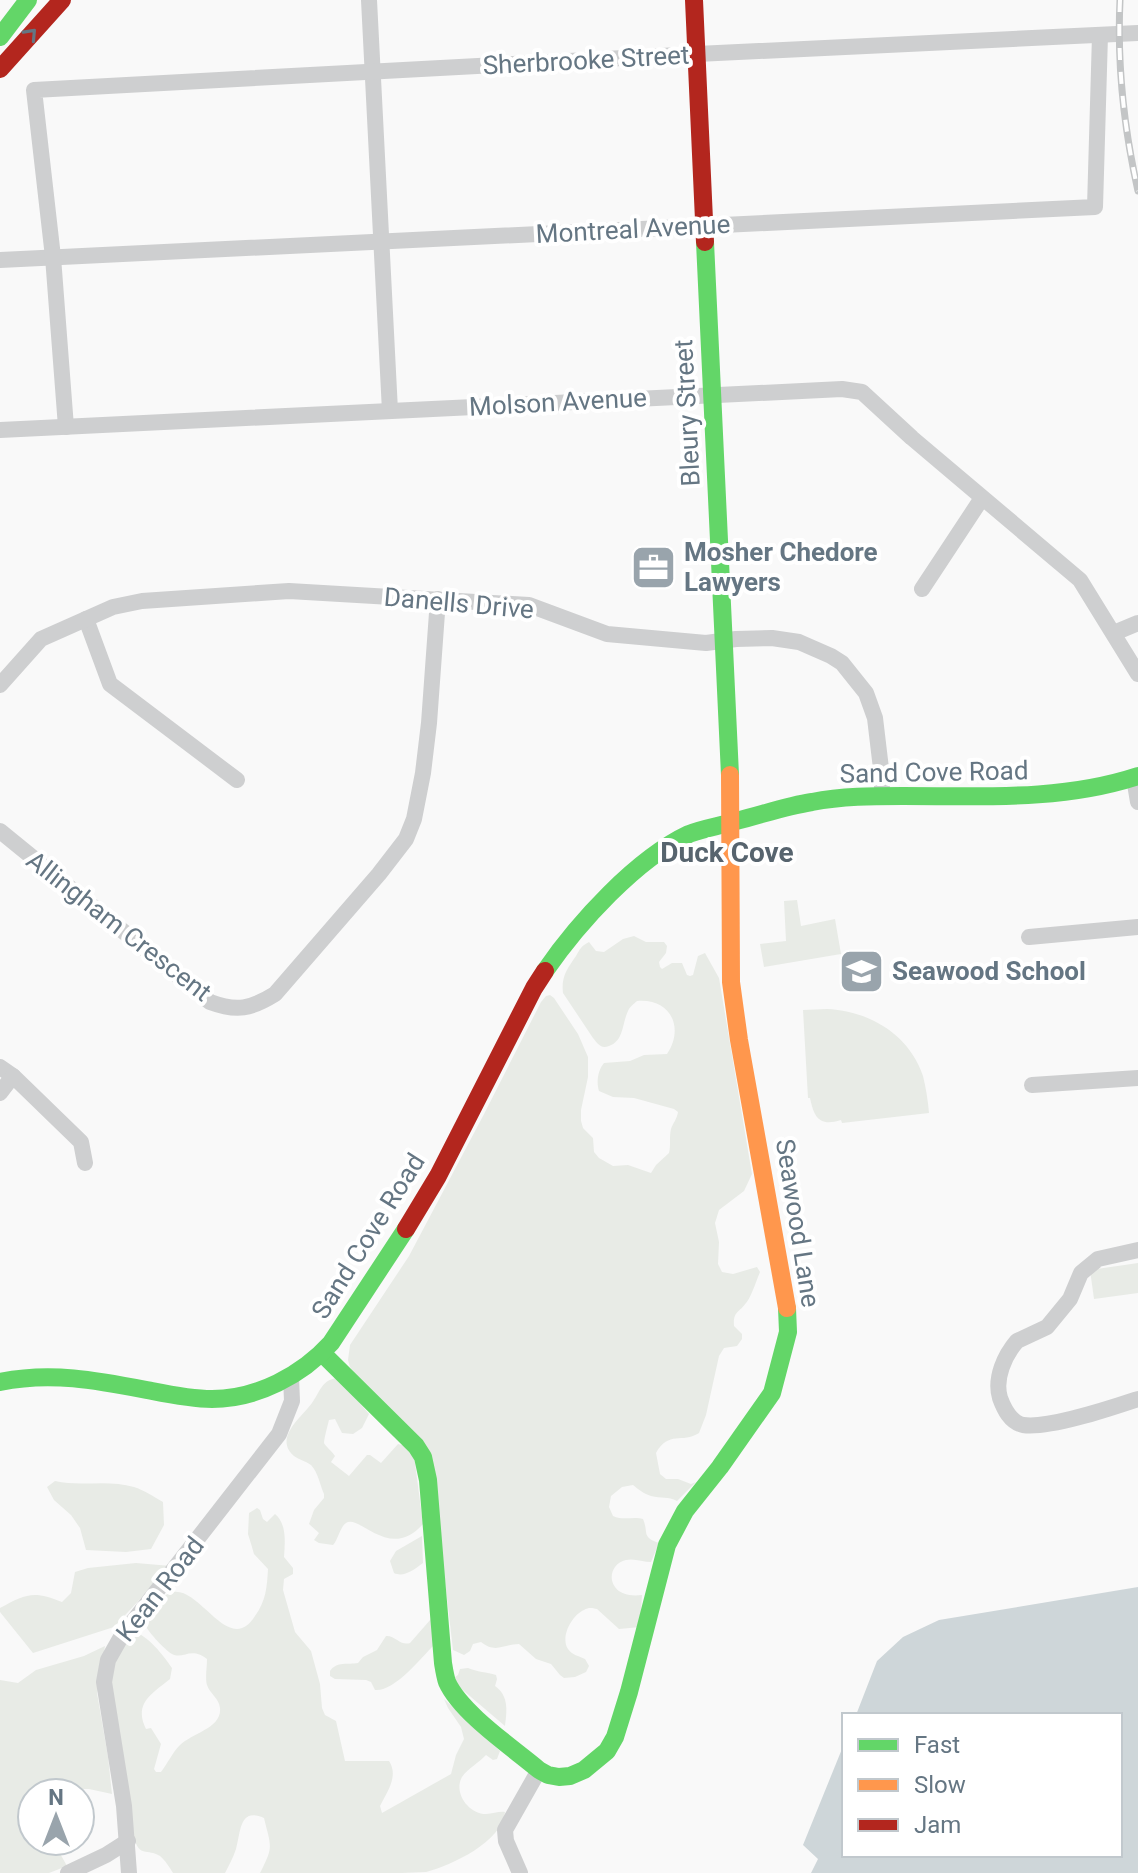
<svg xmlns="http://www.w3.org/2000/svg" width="1138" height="1873" font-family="Roboto,sans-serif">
<rect width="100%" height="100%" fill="#f9f9f9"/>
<g fill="#e8ebe6">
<path d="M797 900 801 926 835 919 841 954 764 967 760 944 786 941 784 901Z"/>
<path d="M634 936 646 942H664L667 946 666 953 659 962 660 967 662 969 672 963H682L687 975 690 976 693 975 698 956 705 953 719 978 752 1174 744 1191 719 1210 715 1223 719 1242 718 1264 722 1272 733 1274 757 1267 760 1272C757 1279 751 1298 746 1303 739 1313 733 1311 734 1326L742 1334V1339L737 1346 724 1348 719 1356 706 1415 699 1433C682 1444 669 1430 656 1453L660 1474 666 1479H678L691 1484 696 1482 677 1501C668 1496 661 1499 651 1496 644 1494 638 1489 633 1485L622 1487 611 1496 609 1507 613 1516C624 1521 633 1516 643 1519 649 1533 641 1537 659 1543L651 1562C643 1562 634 1558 626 1560 604 1565 606 1600 642 1595L640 1627 619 1629 597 1609C592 1608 589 1607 584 1610 572 1615 560 1637 568 1649 572 1655 579 1656 585 1659L589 1666 586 1672 575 1677 564 1678 560 1675 551 1664 536 1659 519 1644C504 1644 496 1654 481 1642L473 1644 470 1651 464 1655 453 1650 434 1485 350 1367 348 1360 350 1345 409 1256 483 1116 541 1002 546 996 550 995 554 998 578 1034 588 1057V1077L581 1110V1121L583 1128 593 1138 594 1152 599 1158 613 1166 628 1165 651 1173 656 1165 669 1153C671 1145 669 1137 671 1129 673 1123 677 1119 678 1112L674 1109 634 1098 613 1097 599 1091C596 1082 598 1070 604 1063L630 1061 644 1055 667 1054C685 1027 670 998 637 1001 633 1005 630 1006 628 1011 622 1023 624 1041 609 1046 601 1049 598 1044 593 1038L563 993C561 977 567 969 576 956 580 949 581 946 589 942L596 951 604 952 623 939Z"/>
<path d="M827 1009C869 1011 909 1034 923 1076 926 1088 928 1101 929 1113L842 1123 841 1120C819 1127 814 1117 810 1098H808L803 1010Z"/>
<path d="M1138 1263V1293L1094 1299 1090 1270Z"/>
<path d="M338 1378 369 1414 362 1428 353 1434 342 1433 335 1419 329 1420C328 1424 324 1439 324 1443 326 1447 332 1451 335 1456L331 1462 349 1476 367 1455H370L381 1463 398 1444 413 1448 423 1524C390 1562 360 1514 346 1523 340 1527 338 1540 333 1545L319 1543 314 1540 319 1533 309 1524 314 1510 324 1498V1494C320 1485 318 1472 311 1465 306 1461 299 1460 294 1456 273 1438 302 1417 312 1403 320 1392 322 1379 338 1378Z"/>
<path d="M55 1481C81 1487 108 1479 134 1487 144 1490 154 1497 163 1502L164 1525 151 1549 126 1552 86 1550 80 1528 71 1515 54 1500 47 1487Z"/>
<path d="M257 1508 260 1510 263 1519 267 1522 275 1514C287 1524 285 1542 284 1557L293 1568V1574L284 1579 283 1590 295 1632 311 1651 320 1684 322 1708 325 1715 336 1721 345 1761H389C399 1776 387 1792 380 1806L382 1813 451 1774 456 1755 464 1739 461 1727 448 1708 444 1699 500 1751 497 1759 493 1760 486 1755C479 1763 468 1768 462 1777 453 1793 469 1814 486 1814 493 1814 499 1811 505 1812 502 1842 452 1865 426 1872 411 1873 392 1873 377 1873 338 1873 299 1873 260 1873 274 1846 271 1847 264 1818 239 1807 241 1832 236 1849 233 1858 229 1865 225 1873H173C170 1868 165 1860 160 1856 147 1848 140 1858 134 1838L111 1700V1668L132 1631C148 1635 163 1655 172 1668L170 1679C153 1693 133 1703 146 1729L151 1728 161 1744 154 1769 156 1772H161C168 1763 172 1753 180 1745 192 1733 222 1728 220 1708 219 1698 210 1694 207 1685 205 1678 207 1667 207 1659 191 1646 183 1660 172 1654 166 1651 144 1628 144 1622 143 1612 163 1594 173 1592 201 1587 229 1657 255 1616 266 1601 267 1587 268 1569L254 1554 252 1547 248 1534 249 1513Z"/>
<path d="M422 1536 423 1563C415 1569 404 1578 394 1573L390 1561 396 1551Z"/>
<path d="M136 1563 171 1566 114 1627 33 1653 0 1612V1608C25 1594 34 1590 62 1602L71 1593 75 1572 88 1568Z"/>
<path d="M431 1619 434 1645C420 1659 394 1692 375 1690L371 1682 366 1680 335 1679 330 1676V1671C337 1661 348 1665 358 1663L363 1657 377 1650 386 1636C395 1635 400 1646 410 1643Z"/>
<path d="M105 1646 97 1693 108 1757 112 1794 89 1789H69L58 1793H32V1841H53L67 1866 49 1873H0V1680L18 1683 36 1670 84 1656Z"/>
<path d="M468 1668C477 1672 487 1672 496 1675L497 1679 495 1686C509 1696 507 1711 505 1726L451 1680 458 1675 460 1669Z"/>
</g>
<path fill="#ced6d9" d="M1138 1587V1873H811L818 1859 803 1845 844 1744V1855H1120V1715H856L877 1661 903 1637 939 1620Z"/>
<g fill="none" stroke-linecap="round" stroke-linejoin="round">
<g stroke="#cecfd0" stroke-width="16">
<path d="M369 0 390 411"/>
<path d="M0 260 1095 207 1100 35"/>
<path d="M66 427 53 257 34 90 697 54 1138 33"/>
<path d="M0 430 842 389 862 392 912 438 1080 580 1138 674"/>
<path d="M922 589 982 498"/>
<path d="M86 619 110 684 237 780"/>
<path d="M1114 633 1138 623"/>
<path d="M0 685 41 639 113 607 142 601 289 591 529 605 607 634 706 643 736 639 772 638 799 642 831 656 842 663 866 693 875 718 882 777V796"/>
<path d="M1134 778 1138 802"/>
<path d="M0 831 210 1002C237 1012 251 1009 275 994L379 874 406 839 414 819 423 773 429 723 438 599"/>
<path d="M1029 937 1138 927"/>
<path d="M0 1067 13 1076 81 1142 85 1163"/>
<path d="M1032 1085 1138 1078"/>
<path d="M0 1093 13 1076"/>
<path d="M1138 1250 1098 1259 1081 1273 1070 1299 1047 1327 1017 1341C1005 1355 994 1378 1000 1398 1004 1409 1010 1422 1023 1425 1049 1429 1111 1408 1138 1399"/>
<path d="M68 1873 106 1855 128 1841"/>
<path d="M129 1873 124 1806 104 1682 108 1660 121 1637 279 1434 292 1401 291 1377"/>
<path d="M520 1873 506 1841 505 1830 539 1770"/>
</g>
<g stroke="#63d668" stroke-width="18">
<path d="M0 37 28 0"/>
<path d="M705 242 730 775"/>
<path d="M545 971C578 923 636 859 689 834 704 828 720 826 736 821 761 815 786 806 812 802 842 796 873 796 903 796 982 796 1062 801 1138 776"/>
<path d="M322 1353 416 1446 423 1457 428 1480 443 1663C444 1669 445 1676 447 1682 461 1713 513 1748 539 1770L548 1775 559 1777 570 1776 584 1770 607 1751 615 1737 629 1692 667 1545 685 1511 720 1467 772 1393 788 1332 787 1308"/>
<path d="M0 1382C52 1371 100 1381 152 1391 172 1395 192 1399 212 1399 257 1399 302 1375 331 1343L406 1229"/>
</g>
<path stroke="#ff974d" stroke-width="18" d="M730 775 731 982 739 1040 787 1308"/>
<g stroke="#b3261e" stroke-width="18">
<path d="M694 0 705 242"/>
<path d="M0 69 62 0"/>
<path d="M406 1229 438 1176 534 988 545 971"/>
</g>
<defs>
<path id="rail" d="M1120 0C1117 64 1124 129 1138 191"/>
</defs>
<use href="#rail" stroke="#c3c5c6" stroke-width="7"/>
<use href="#rail" stroke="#fff" stroke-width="4" stroke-dasharray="12" stroke-linecap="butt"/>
</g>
<defs><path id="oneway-chevron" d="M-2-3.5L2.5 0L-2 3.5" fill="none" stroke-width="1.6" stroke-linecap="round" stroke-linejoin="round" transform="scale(2)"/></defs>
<use stroke="#657683" href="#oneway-chevron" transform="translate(31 34) rotate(-47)"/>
<defs>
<symbol id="office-square" viewBox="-11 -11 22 22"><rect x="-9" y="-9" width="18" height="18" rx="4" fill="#99a4ac" stroke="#fff"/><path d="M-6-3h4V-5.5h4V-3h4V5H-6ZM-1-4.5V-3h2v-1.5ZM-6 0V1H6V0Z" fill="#fff"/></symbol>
<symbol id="school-square" viewBox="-11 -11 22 22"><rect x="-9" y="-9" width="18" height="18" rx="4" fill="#99a4ac" stroke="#fff"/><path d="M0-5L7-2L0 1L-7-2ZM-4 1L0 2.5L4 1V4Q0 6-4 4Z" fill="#fff"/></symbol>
</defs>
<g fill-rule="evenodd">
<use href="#office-square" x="628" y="542" width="51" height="51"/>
<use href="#school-square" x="836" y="946" width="51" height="51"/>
</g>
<g text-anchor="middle" stroke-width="8" stroke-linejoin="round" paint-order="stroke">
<g font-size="26" fill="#657683" stroke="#fff">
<text transform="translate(586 60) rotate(-3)" y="9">Sherbrooke Street</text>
<text transform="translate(633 229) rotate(-3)" y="9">Montreal Avenue</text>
<text transform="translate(558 402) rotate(-3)" y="9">Molson Avenue</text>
<text transform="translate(687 413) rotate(-93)" y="9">Bleury Street</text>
<text transform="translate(459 603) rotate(5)" y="9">Danells Drive</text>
<text transform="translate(934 772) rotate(-1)" y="9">Sand Cove Road</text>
<text transform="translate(119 926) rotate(38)" y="9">Allingham Crescent</text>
<text transform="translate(798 1223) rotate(81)" y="9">Seawood Lane</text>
<text transform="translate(368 1236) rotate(-58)" y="9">Sand Cove Road</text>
<text transform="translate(160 1589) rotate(-52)" y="9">Kean Road</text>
</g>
<g font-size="26" font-weight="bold" fill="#657683" stroke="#fff" text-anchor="start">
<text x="684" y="561">Mosher Chedore<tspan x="684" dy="30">Lawyers</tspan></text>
<text x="892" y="980">Seawood School</text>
</g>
<g font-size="28" font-weight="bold" fill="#57646e" stroke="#fff">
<text x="727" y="862">Duck Cove</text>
</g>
</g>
<rect x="842" y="1713" width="280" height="144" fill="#ffffff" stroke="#c1c8cd" stroke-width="2"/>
<rect x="858" y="1739" width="40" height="12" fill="#63d668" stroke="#c1c8cd" stroke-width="2"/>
<text x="914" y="1753" font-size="24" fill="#657683">Fast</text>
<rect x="858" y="1779" width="40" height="12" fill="#ff974d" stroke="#c1c8cd" stroke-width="2"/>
<text x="914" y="1793" font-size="24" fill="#657683">Slow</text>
<rect x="858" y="1819" width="40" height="12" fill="#b3261e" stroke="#c1c8cd" stroke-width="2"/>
<text x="914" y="1833" font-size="24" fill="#657683">Jam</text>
<g transform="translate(56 1817)"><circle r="38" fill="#ffffff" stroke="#c1c8cd" stroke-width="2"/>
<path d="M0-6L14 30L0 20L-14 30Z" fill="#99a4ac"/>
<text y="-12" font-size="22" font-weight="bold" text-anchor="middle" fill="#657683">N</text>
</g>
</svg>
